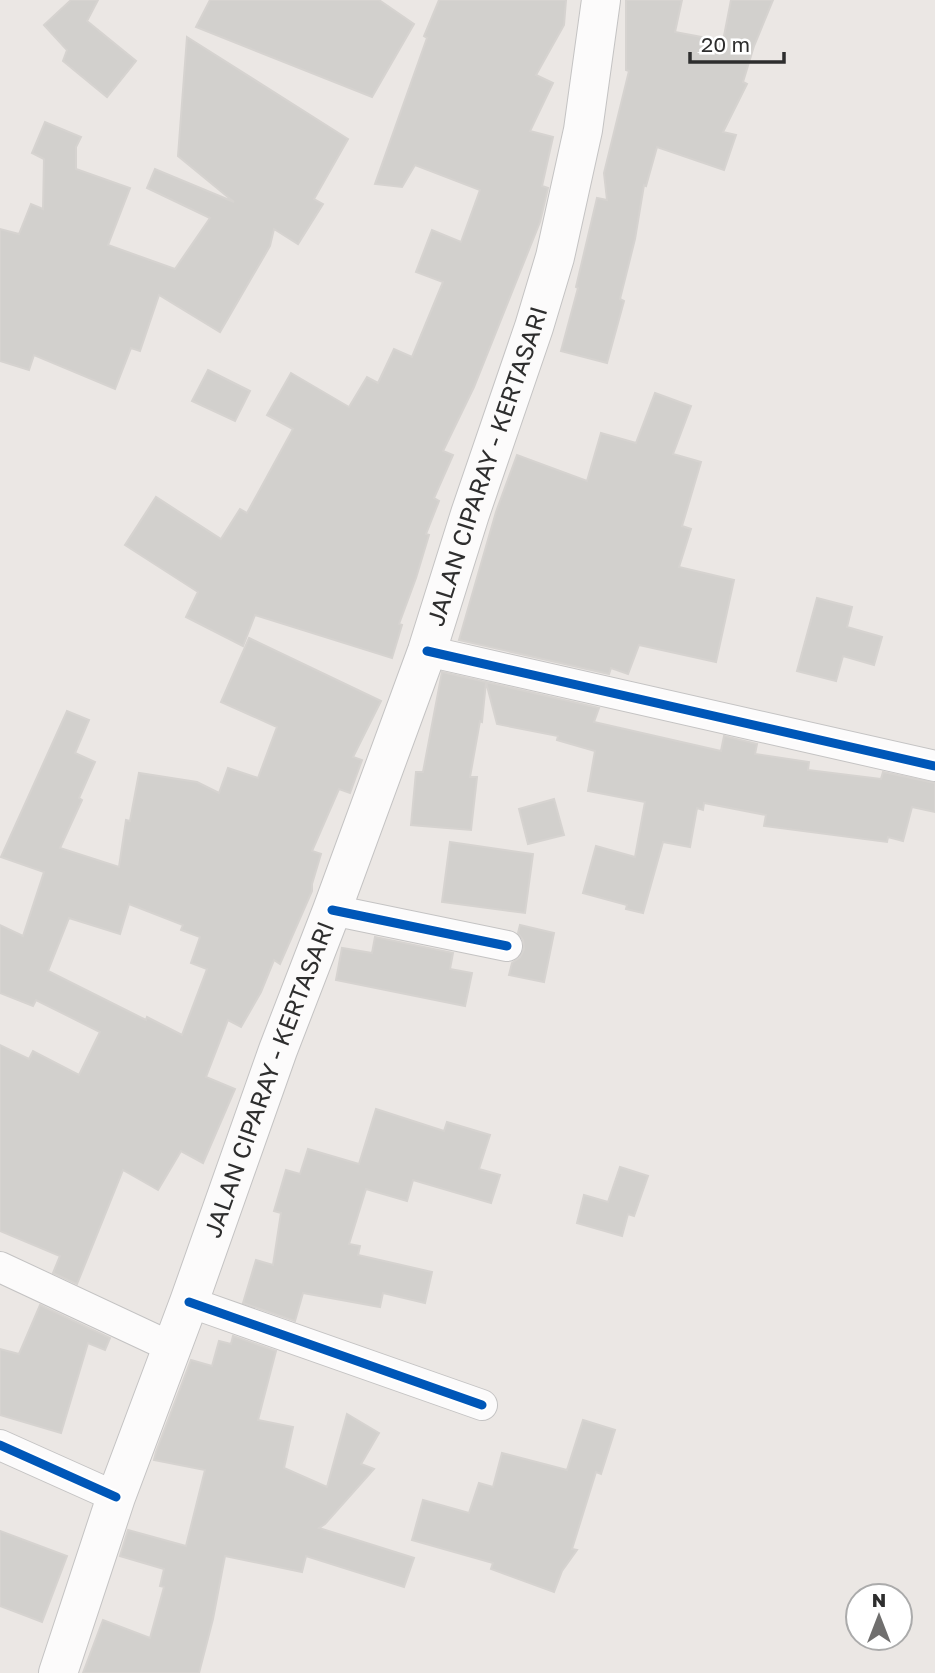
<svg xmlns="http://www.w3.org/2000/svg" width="935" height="1673" font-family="'Golos Text',sans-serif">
<rect width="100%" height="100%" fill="#ebe7e4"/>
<g fill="#d2d0cd" stroke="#d6d3d0" stroke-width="2" fill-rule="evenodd">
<path d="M71 0H98L87 21 136 61 107 97 63 61 67 50 44 25Z"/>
<path d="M210 0H379L414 24 372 97 196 27Z"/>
<path d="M439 0H566L564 25 536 75 553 83 530 131 553 137 542 186 548 188 540 222 474 387 443 451 453 455 434 498 439 501 426 534 429 535 416 578 399 624 402 625 392 658 255 615 243 646 186 617 198 592 125 545 156 497 221 539 240 509 247 513 293 429 267 415 291 373 349 407 367 377 378 383 394 349 412 357 443 282 416 272 432 230 461 242 480 190 415 165 402 187 375 184 427 38 424 36Z"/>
<path d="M626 0H682L675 32 723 41 731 0H773L754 46 743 82 747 84 723 132 736 135 724 170 657 147 646 186 644 185 635 239 620 299 624 301 607 363 561 351 578 288 576 287 597 198 607 200 604 173 629 71 626 70Z"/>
<path d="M187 37 348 139 314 199 323 204 298 244 274 229 270 246 220 332 159 295 140 351 131 348 115 389 34 355 29 370 0 361V229L19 234 31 204 43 209 44 159 32 153 45 122 81 137 76 147V169L130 188 108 245 175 269 210 218 147 188 155 169 234 202 178 156Z"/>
<path d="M208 370 250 391 235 421 192 401Z"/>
<path d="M655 393 691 406 673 454 701 462 682 526 691 529 679 567 734 580 716 662 639 645 628 674 611 668 609 674 459 640 496 512 517 455 587 481 601 433 636 443Z"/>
<path d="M817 598 852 607 847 627 882 637 874 665 843 656 836 681 797 671Z"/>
<path d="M249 638 381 701 353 757 362 760 350 793 339 789 312 851 321 854 312 884V891L280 964 274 960 261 992 241 1027 228 1020 206 1077 235 1089 203 1163 181 1151 158 1190 123 1170 77 1284 53 1273 60 1256 0 1231V1045L29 1059 33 1051 79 1075 100 1032 36 1000 33 1006 0 993V925L23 936 44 872 1 857 67 711 89 720 75 753 95 762 79 798 82 800 60 848 119 867 126 820 130 821 139 773 197 782 219 793 228 768 258 778 277 727 221 702ZM129 904 183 925 181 930 200 937 191 963 207 969 182 1035 147 1017 146 1020 48 971 69 918 120 934Z"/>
<path d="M442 672 599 708 594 722 721 751 724 736 757 744 755 754 809 762 808 770 881 779 883 772 935 783V812L912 807 903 841 888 837 887 842 764 826 766 815 704 803 703 810 697 808 690 847 663 842 643 913 626 909 627 905 583 893 596 846 635 857 645 802 588 791 595 751 557 740 558 736 497 724 486 682 482 722 480 721 470 777H477L471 830 411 825 416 772H423Z"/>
<path d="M554 799 564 835 528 844 519 809Z"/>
<path d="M450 842 533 854 525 913 442 902Z"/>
<path d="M520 925 554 933 544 982 509 975 512 963 520 957 524 949 523 940 518 933Z"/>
<path d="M375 937 453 953 450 969 472 973 465 1006 336 980 342 948 372 953Z"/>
<path d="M376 1109 444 1131 447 1122 490 1135 479 1169 500 1175 491 1203 413 1180 407 1201 366 1189 349 1244 360 1246 358 1255 432 1272 425 1303 383 1293 380 1307 303 1293 295 1321 243 1303 256 1260 273 1265 281 1213 274 1211 286 1170 300 1174 308 1149 359 1164Z"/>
<path d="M620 1167 648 1176 634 1216 628 1214 622 1236 577 1223 584 1195 608 1202Z"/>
<path d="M40 1305 110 1338 105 1350 88 1343 61 1433 0 1415V1349L19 1354Z"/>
<path d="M233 1336 276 1351 258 1420 293 1427 284 1468 327 1487 347 1414 379 1433 361 1464 374 1469 325 1524 319 1528 414 1558 404 1587 306 1556 302 1572 225 1556 213 1619 199 1673H83L103 1620 150 1638 164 1587 160 1586 164 1569 120 1556 128 1530 186 1546 205 1470 154 1460 156 1452 191 1360 212 1366 219 1341 231 1344Z"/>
<path d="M583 1420 615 1430 601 1474 596 1472 572 1549 577 1550 562 1571 554 1592 491 1569 493 1563 412 1540 423 1500 469 1513 479 1483 493 1487 502 1453 567 1470Z"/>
<path d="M0 1531 67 1556 42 1622 0 1606Z"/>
</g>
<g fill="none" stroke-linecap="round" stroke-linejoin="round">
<defs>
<g id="minor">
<path d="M427 651 935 766"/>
<path d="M332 910 507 946"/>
<path d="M0 1267 171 1347"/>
<path d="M189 1302 482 1405"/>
<path d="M0 1445 116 1497"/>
</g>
<g id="secondary">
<path id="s1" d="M58 1673 116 1497 189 1302 278 1050 332 910 427 651 470 514 534 327 555 257 583 130 601 0"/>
</g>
</defs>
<use href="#minor" stroke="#c4c3c3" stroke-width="32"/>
<use href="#secondary" stroke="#c4c3c3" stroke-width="40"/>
<use href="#minor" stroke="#fcfbfb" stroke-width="30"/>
<use href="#secondary" stroke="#fcfbfb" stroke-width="38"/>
<defs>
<g id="cycleway">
<path d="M427 651 935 766"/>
<path d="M332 910 507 946"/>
<path d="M189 1302 482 1405"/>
<path d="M0 1445 116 1497"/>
</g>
</defs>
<use href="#cycleway" stroke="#fff" stroke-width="13"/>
<use href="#cycleway" stroke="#0057b8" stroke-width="9"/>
</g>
<g text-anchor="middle" stroke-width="5" stroke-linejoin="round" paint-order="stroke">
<g font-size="24" fill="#2e2e2e" stroke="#fff">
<text dy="8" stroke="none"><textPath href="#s1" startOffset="1281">JALAN CIPARAY - KERTASARI</textPath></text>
<text dy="8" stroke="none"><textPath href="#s1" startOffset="630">JALAN CIPARAY - KERTASARI</textPath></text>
</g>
</g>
<g transform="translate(879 1617)"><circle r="33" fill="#ffffff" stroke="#ababab" stroke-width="2"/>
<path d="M0-5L12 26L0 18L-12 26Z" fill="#706f6e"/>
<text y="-10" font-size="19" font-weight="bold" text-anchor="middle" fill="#2e2e2e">N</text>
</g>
<path d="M690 52v10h94v-10" fill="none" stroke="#2e2e2e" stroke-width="3.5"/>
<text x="701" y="52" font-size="21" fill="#2e2e2e" stroke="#ffffff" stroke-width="5" paint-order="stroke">20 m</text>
</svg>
